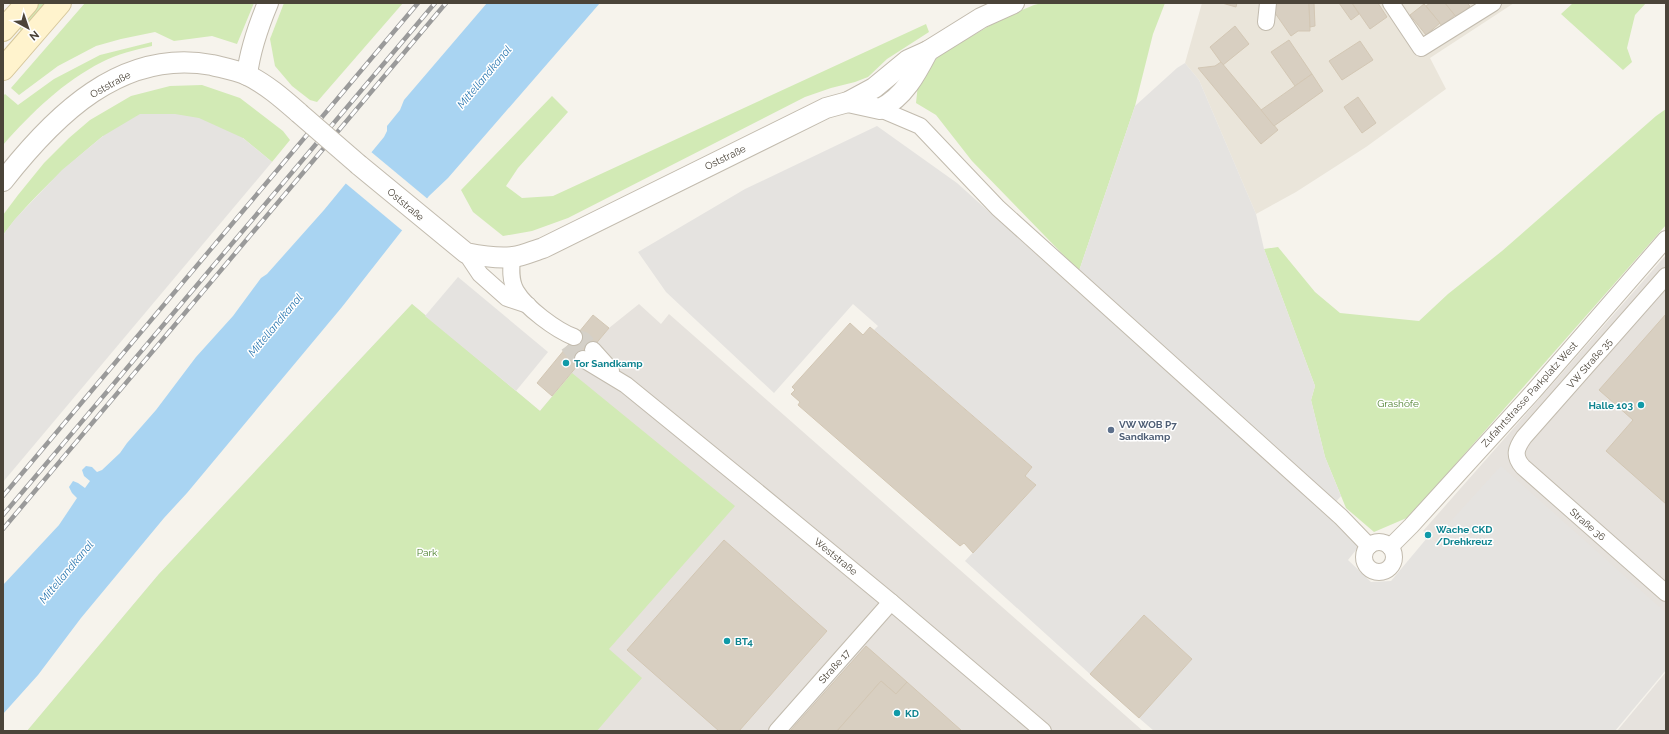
<svg xmlns="http://www.w3.org/2000/svg" width="1669" height="734" font-family="Raleway,sans-serif">
<rect width="100%" height="100%" fill="#f6f3ec"/>
<path fill="#eae5da" d="M1202 3H1514L1430 58 1446 89 1366 147 1296 192 1256 214 1199 80 1185 63Z"/>
<g fill="#e6e2dd">
<path d="M1666 255V614L1441 532 1449 540 1442 548 1430 538 1433 535 1427 530 1425 532 1423 531Z"/>
<path d="M412 304 540 411 609 328 639 304 661 324 669 314 1143 731H27L159 574Z"/>
<path d="M1666 672V731H1617Z"/>
</g>
<g fill="#d2eab5">
<path d="M38 3H49L23 32 17 27Z"/>
<path d="M85 3H254L237 44 212 36 174 41 155 32 121 39 96 46 58 66 19 95 11 88Z"/>
<path d="M284 3H403L317 102 310 100 292 86 275 66 270 39Z"/>
<path d="M1042 3H1165L1153 34 1135 106 1079 271 972 161 936 115 916 103 918 84 939 55 1003 18 1034 5Z"/>
<path d="M1573 3H1646L1635 15 1627 48 1632 62 1623 70 1561 14Z"/>
<path d="M926 24 929 32 887 59 868 77 855 82 831 88 805 97 568 218 532 231 503 236 473 212 461 190 552 96 568 112 518 168 506 186 522 198 553 196Z"/>
<path d="M152 42V46C135 50 117 54 102 62 63 82 32 112 3 145V96L5 94 18 105 54 79 100 55Z"/>
<path d="M202 85 240 98 283 131 290 140 272 162 243 138 103 136C67 166 31 197 3 235V215L18 195 44 163 69 138 90 120 131 96 170 86Z"/>
<path d="M1666 109V225L1409 517 1374 532 1346 508 1325 457 1311 400 1315 386 1264 249 1278 247 1315 292 1340 313 1419 321 1448 294 1502 251 1656 116Z"/>
<path d="M412 304 540 411 572 373 735 506 609 649 642 678 597 731H27L159 574Z"/>
</g>
<g fill="#e5e3e0">
<path d="M1185 63 1199 80 1256 214 1264 249 1315 386 1311 400 1325 457 1341 496 1334 504 1079 271 1135 106 1177 68Z"/>
<path d="M140 114H175L199 118 243 138 272 162 3 482V235L15 219 62 170 103 136Z"/>
<path d="M877 126 957 183 1360 545 1348 560 1371 582 1391 581 1427 538 1429 540 1430 538 1442 548 1449 540 1441 532 1501 466 1666 613V670L1615 731H1154L1139 718 1192 659 1144 615 1090 674 965 561 1036 485 1025 476 1032 467 874 330 878 326 853 304 774 393 666 292 638 252 745 189Z"/>
<path d="M458 277 548 352 516 391 425 316Z"/>
</g>
<path fill="#a9d4f2" d="M487 3H600L448 178 429 196 342 307 187 493 164 518 81 618 38 675 3 714V585L59 525 77 498 72 493 69 487 73 481 78 483 85 488 90 481 84 476 82 470 86 466 92 467 97 472 102 470 120 453 127 443 156 410 196 357 233 316 261 278 267 274 324 210 384 137 387 131V126L400 110 404 100Z"/>
<path fill="#f6f3ec" d="M370 151 429 200 404 232 344 182Z"/>
<g fill="#d8cfc1" stroke="#d3c7b4">
<path d="M1222 3H1237L1236 7Z"/>
<path d="M1275 3H1309L1310 31H1298L1291 36 1275 13Z"/>
<path d="M1309 3H1314L1315 26 1310 27Z"/>
<path d="M1339 3H1352L1359 14 1351 20Z"/>
<path d="M1352 3H1378L1387 17 1370 29Z"/>
<path d="M1430 3H1445L1455 15 1442 26 1426 6Z"/>
<path d="M1445 3H1467L1470 6 1457 18Z"/>
<path d="M1424 4 1440 23 1426 35 1410 15Z"/>
<path d="M1235 26 1249 44 1223 65 1210 47Z"/>
<path d="M1289 40 1312 74 1295 86 1271 52Z"/>
<path d="M1360 41 1373 60 1342 80 1329 61Z"/>
<path d="M1221 62 1278 130 1261 144 1198 68 1215 66Z"/>
<path d="M1312 74 1323 91 1274 126 1261 110Z"/>
<path d="M1358 97 1376 123 1362 133 1344 107Z"/>
<path d="M1666 314V504L1606 451 1633 420 1599 390Z"/>
<path d="M593 315 609 328 552 396 537 383Z"/>
<path d="M850 323 863 335 870 327 1032 467 1025 476 1036 485 973 553 964 543 960 546 798 405 800 402 791 394 795 390 792 387Z"/>
<circle cx="1428" cy="535" r="4"/>
<path d="M724 540 827 631 739 731H719L627 650Z"/>
<path d="M1144 615 1192 659 1139 718 1090 674Z"/>
<path d="M866 646 907 682 896 694 881 681 837 731H790Z"/>
<path d="M881 681 896 694 907 682 962 731H837Z"/>
</g>
<g fill="none" stroke-linecap="round" stroke-linejoin="round">
<g stroke="#d4d0c8" stroke-width="16" stroke-dasharray="16 8" stroke-linecap="butt">
<path d="M574 337 584 340 593 350"/>
<path d="M568 345 574 353 583 359"/>
</g>
<defs>
<g id="minor">
<path d="M1391 3 1421 48 1493 3"/>
<path d="M1266 22 1268 3"/>
<path d="M880 109 920 126 998 208 1341 517 1369 546"/>
<path d="M466 253 480 274 507 298 528 305"/>
<path d="M512 257C511 268 510 281 516 291 526 308 556 330 574 337"/>
<path d="M1666 276 1524 437C1516 448 1513 456 1523 467L1666 593"/>
<path d="M593 350 611 370"/>
<path d="M583 359 626 385 755 490 891 602 1043 731"/>
<circle cx="1379" cy="557" r="15"/>
<path d="M1390 547 1411 526 1533 392 1666 239"/>
<path d="M777 731 891 602"/>
</g>
<g id="tertiary">
<path d="M247 75C250 50 258 27 268 3"/>
<path d="M848 102 880 109C904 97 916 74 928 51"/>
<path d="M359 165 466 253C481 256 498 259 513 257 523 256 533 251 543 248L826 108 848 102 874 88 908 60 928 51 981 18 1014 3"/>
<path d="M3 181C54 116 121 48 212 65 224 68 236 70 247 75 266 84 283 99 299 113"/>
</g>
<g id="secondary">
<path d="M3 30 27 3"/>
<path d="M3 69 60 3"/>
</g>
</defs>
<use href="#minor" stroke="#c2bbae" stroke-width="18"/>
<use href="#tertiary" stroke="#c2bbae" stroke-width="22"/>
<use href="#secondary" stroke="#d6c79b" stroke-width="24"/>
<use href="#minor" stroke="#fff" stroke-width="16"/>
<use href="#tertiary" stroke="#fff" stroke-width="20"/>
<use href="#secondary" stroke="#fff3cd" stroke-width="22"/>
<defs>
<g id="rail">
<path d="M3 496 418 3"/>
<path d="M3 515 435 3"/>
<path d="M3 529 446 3"/>
</g>
</defs>
<use href="#rail" stroke="#9a9a9a" stroke-width="4.5"/>
<use href="#rail" stroke="#fff" stroke-width="3" stroke-dasharray="9" stroke-linecap="butt"/>
<defs>
<path id="tertiary-bridge" d="M299 113 359 165"/>
</defs>
<use href="#tertiary-bridge" stroke="#c2bbae" stroke-width="22" stroke-linecap="butt"/>
<use href="#tertiary-bridge" stroke="#fff" stroke-width="20"/>
</g>
<g fill="#0f9aa8" stroke="#fff" stroke-width="1.5">
<circle cx="566" cy="363" r="4"/>
<circle cx="1641" cy="405" r="4"/>
<circle cx="1428" cy="535" r="4"/>
<circle cx="727" cy="641" r="4"/>
<circle cx="897" cy="713" r="4"/>
</g>
<circle fill="#5c6f8a" stroke="#fff" stroke-width="1.5" cx="1111" cy="430" r="4"/>
<g text-anchor="middle" stroke-width="3" stroke-linejoin="round" paint-order="stroke">
<g font-size="10" fill="#4b4439" stroke="#fff">
<text transform="translate(110 84) rotate(-29)" y="4">Oststraße</text>
<text transform="translate(725 157) rotate(-26)" y="4">Oststraße</text>
<text transform="translate(406 204) rotate(40)" y="4">Oststraße</text>
<text transform="translate(1589 363) rotate(-49)" y="4">VW Straße 35</text>
<text transform="translate(1529 394) rotate(-48)" y="4">Zufahrtstrasse Parkplatz West</text>
<text transform="translate(1588 524) rotate(41)" y="4">Straße 36</text>
<text transform="translate(836 556) rotate(39)" y="4">Weststraße</text>
<text transform="translate(834 666) rotate(-48)" y="4">Straße 17</text>
</g>
<g font-size="10" font-weight="bold" fill="#0d838f" stroke="#fff" text-anchor="start">
<text x="574" y="367">Tor Sandkamp</text>
<text x="1633" y="409" text-anchor="end">Halle 103</text>
<text x="1436" y="533">Wache CKD<tspan x="1436" dy="12">/Drehkreuz</tspan></text>
<text x="735" y="645">BT4</text>
<text x="905" y="717">KD</text>
</g>
<g font-size="10" fill="#4a7f2a" stroke="#fff">
<text x="1398" y="407">Grashöfe</text>
<text x="427" y="556">Park</text>
</g>
<g font-size="10" font-weight="bold" fill="#4e5e75" stroke="#fff" text-anchor="start">
<text x="1119" y="428">VW WOB P7<tspan x="1119" dy="12">Sandkamp</tspan></text>
</g>
<g font-size="11" font-style="italic" fill="#2e7ab2" stroke="#fff">
<text transform="translate(484 77) rotate(-50)" y="4">Mittellandkanal</text>
<text transform="translate(275 325) rotate(-50)" y="4">Mittellandkanal</text>
<text transform="translate(66 572) rotate(-50)" y="4">Mittellandkanal</text>
</g>
</g>
<rect width="1669" height="734" fill="none" stroke="#4b4439" stroke-width="8"/>
<g transform="translate(28 28) rotate(140)" stroke="#ffffff" stroke-width="3" paint-order="stroke">
<path d="M0-3L7 15L0 10L-7 15Z" fill="#4b4439"/>
<text y="-6" font-size="11" font-weight="bold" text-anchor="middle" fill="#4b4439">N</text>
</g>
</svg>
